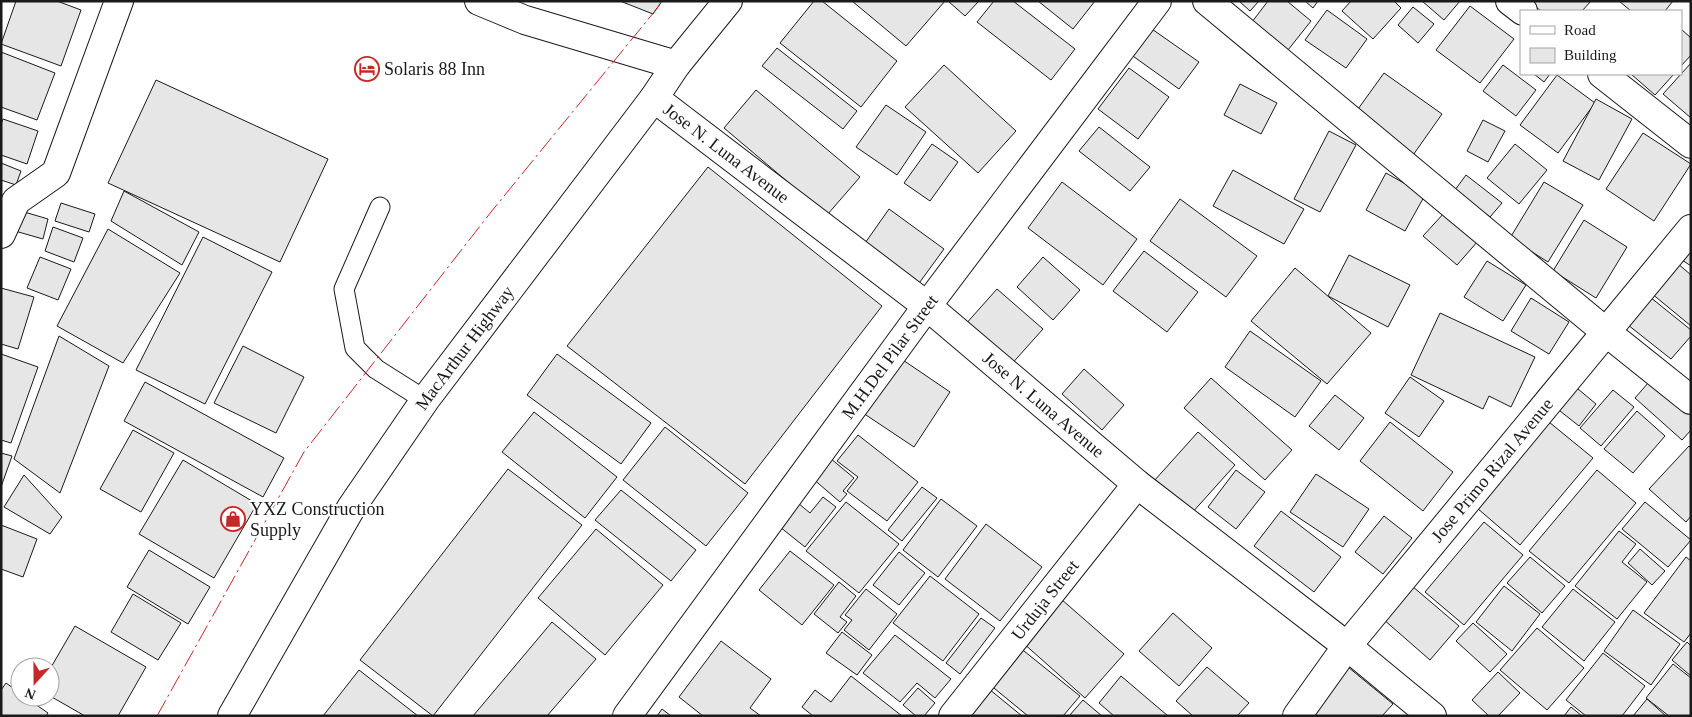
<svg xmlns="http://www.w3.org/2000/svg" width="1692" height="717" font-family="'Times New Roman',serif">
<rect width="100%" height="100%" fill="#fff"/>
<g fill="#e6e6e6" stroke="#1a1a1a">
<path d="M16 1H57L81 10 61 66 1 44Z"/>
<path d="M620 1H662L653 14Z"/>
<path d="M814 1H822L897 61 861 107 780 43Z"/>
<path d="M852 1H945L906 46Z"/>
<path d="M948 1H979L965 16Z"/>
<path d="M994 1H1013L1075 49 1051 80 977 22Z"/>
<path d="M1038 1H1095L1073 29Z"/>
<path d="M1239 1H1259L1250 11Z"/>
<path d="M1268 1H1287L1311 21 1288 50 1252 22Z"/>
<path d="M1305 1H1318L1313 8Z"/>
<path d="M1351 1H1394L1401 8 1373 39 1342 11Z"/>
<path d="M1422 1H1460L1444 20Z"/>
<path d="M1532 1H1591L1582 11H1541L1531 3Z"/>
<path d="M1619 1H1673L1665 11H1631Z"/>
<path d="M1470 6 1514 39 1480 83 1436 50Z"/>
<path d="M1413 7 1434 24 1418 43 1398 25Z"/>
<path d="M1327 10 1367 39 1346 68 1305 40Z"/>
<path d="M1149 27 1199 62 1179 89 1130 54Z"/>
<path d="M1681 29 1691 38V55L1681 66Z"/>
<path d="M777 48 857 111 843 129 762 66Z"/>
<path d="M1 52 55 73 37 120 1 107Z"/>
<path d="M1691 63V118L1663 94Z"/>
<path d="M944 65 1016 131 978 173 905 107Z"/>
<path d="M1503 65 1536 90 1516 116 1483 91Z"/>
<path d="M1129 68 1169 97 1138 139 1098 109Z"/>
<path d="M1384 73 1442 114 1411 158 1353 116Z"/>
<path d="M1534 74H1550L1544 82Z"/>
<path d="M1631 74H1674L1655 95Z"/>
<path d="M1557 75 1595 103 1558 153 1520 125Z"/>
<path d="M156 80 328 159 280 262 108 183Z"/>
<path d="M1240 84 1277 103 1261 134 1224 115Z"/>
<path d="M756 90 860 177 827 215 724 128Z"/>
<path d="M1596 99 1632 119 1599 180 1563 161Z"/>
<path d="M886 105 926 132 897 175 856 147Z"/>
<path d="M3 119 38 131 27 164 1 155V124Z"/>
<path d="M1483 120 1505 131 1488 162 1467 151Z"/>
<path d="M1099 127 1150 167 1130 191 1079 151Z"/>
<path d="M1329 131 1356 145 1320 212 1294 199Z"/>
<path d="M1643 133 1691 164 1654 221 1606 189Z"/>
<path d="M932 144 958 162 930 201 904 183Z"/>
<path d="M1515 144 1547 170 1519 204 1487 178Z"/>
<path d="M1 163 21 171 16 185 1 180Z"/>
<path d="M708 167 882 306 745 484 567 346Z"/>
<path d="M1233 170 1304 209 1284 244 1213 206Z"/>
<path d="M1386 173 1425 195 1405 231 1366 210Z"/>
<path d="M1466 175 1502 203 1490 217 1455 190Z"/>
<path d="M1062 182 1137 239 1103 285 1028 228Z"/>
<path d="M1544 182 1583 205 1548 262 1510 238Z"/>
<path d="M124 191 199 232 182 265 111 221Z"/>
<path d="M1180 199 1257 256 1226 297 1150 241Z"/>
<path d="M61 203 95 214 89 232 55 221Z"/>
<path d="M889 209 944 249 917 286 863 246Z"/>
<path d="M21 211 48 219 43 239 15 231Z"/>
<path d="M1445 212 1478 241 1457 265 1423 236Z"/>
<path d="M1584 220 1627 247 1596 298 1553 271Z"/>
<path d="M53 227 83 238 74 262 45 251Z"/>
<path d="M108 229 180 273 123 363 57 326Z"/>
<path d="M203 237 272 272 205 404 136 370Z"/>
<path d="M1691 249V266L1682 260Z"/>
<path d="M1144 251 1198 292 1167 332 1113 291Z"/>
<path d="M1349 255 1410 285 1388 327 1328 296Z"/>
<path d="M40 257 71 269 58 300 27 288Z"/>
<path d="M1043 257 1080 290 1053 320 1017 287Z"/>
<path d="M1487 261 1526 285 1503 321 1464 297Z"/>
<path d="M1677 263 1691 275V326L1651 293Z"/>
<path d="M1295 268 1371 333 1327 384 1251 321Z"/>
<path d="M1 288 34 297 18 349 1 344Z"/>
<path d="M997 289 1043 329 1009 367 964 326Z"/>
<path d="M1645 293 1691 330V336L1671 359 1623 321Z"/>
<path d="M1531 298 1569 322 1549 354 1511 331Z"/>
<path d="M1440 313 1535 357 1511 407 1489 396 1483 409 1411 375Z"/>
<path d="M1250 331 1321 381 1295 417 1225 367Z"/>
<path d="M59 336 109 366 60 493 14 459Z"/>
<path d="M243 346 304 377 276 433 214 403Z"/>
<path d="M1 354 38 367 11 443 1 440Z"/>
<path d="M557 354 651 423 621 464 527 395Z"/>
<path d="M897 356 950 392 914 447 860 411Z"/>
<path d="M1084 369 1124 405 1102 430 1062 394Z"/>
<path d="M1655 375 1691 406V430L1682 440 1635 398Z"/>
<path d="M1410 377 1444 401 1419 437 1385 413Z"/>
<path d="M1211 378 1292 450 1265 480 1184 408Z"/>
<path d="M145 382 284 458 263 497 124 421Z"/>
<path d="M1572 384 1596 404 1579 426 1555 407Z"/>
<path d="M1613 390 1634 407 1601 446 1580 428Z"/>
<path d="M1335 395 1364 418 1339 450 1309 426Z"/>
<path d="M1637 411 1665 436 1633 473 1604 449Z"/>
<path d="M534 412 617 477 585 518 502 452Z"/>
<path d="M1390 422 1453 472 1423 511 1360 461Z"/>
<path d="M1549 422 1593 458 1520 545 1477 508Z"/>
<path d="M665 427 748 493 706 546 623 480Z"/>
<path d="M133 430 174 453 141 512 100 489Z"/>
<path d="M1198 432 1235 465 1191 514 1154 481Z"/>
<path d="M858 435 918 482 887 521 847 491 858 477 837 461Z"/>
<path d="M1689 446 1691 448V516L1686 522 1649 489Z"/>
<path d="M1 453 12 456 1 487Z"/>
<path d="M830 458 854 478 843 491 847 494 840 502 812 478Z"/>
<path d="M183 460 257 504 214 578 139 534Z"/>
<path d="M508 469 582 525 433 716 360 660Z"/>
<path d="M1236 470 1265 492 1236 529 1208 507Z"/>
<path d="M1597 470 1636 503 1569 583 1529 551Z"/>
<path d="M1316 474 1369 509 1343 547 1290 512Z"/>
<path d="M24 475 62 517 50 534 4 507Z"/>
<path d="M922 487 937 498 902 541 888 530Z"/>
<path d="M621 490 696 550 671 581 595 520Z"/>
<path d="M823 497 836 507 805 547 780 527 798 503 810 513Z"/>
<path d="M941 499 977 526 938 577 903 550Z"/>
<path d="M846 502 899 544 859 593 806 551Z"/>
<path d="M1645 502 1691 540 1668 567 1622 529Z"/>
<path d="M1281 511 1341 557 1314 592 1254 546Z"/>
<path d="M1384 516 1412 538 1383 574 1355 552Z"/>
<path d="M1484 522 1523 555 1464 625 1425 592Z"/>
<path d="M986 524 1042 567 1000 621 945 579Z"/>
<path d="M1 525 37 539 23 577 1 569Z"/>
<path d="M596 529 663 585 605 655 538 598Z"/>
<path d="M1619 531 1636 544 1622 562 1647 582 1617 619 1575 586Z"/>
<path d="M1640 549 1665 571 1652 585 1628 563Z"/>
<path d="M149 550 210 587 188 624 127 587Z"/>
<path d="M790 551 834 585 802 625 759 590Z"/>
<path d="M899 552 925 573 899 605 873 585Z"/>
<path d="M1530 557 1565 586 1542 613 1507 583Z"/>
<path d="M1686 557 1691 561V633L1684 642 1644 613Z"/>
<path d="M930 576 979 614 943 661 893 623Z"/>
<path d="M839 582 856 596 840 617 847 622 838 633 814 614Z"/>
<path d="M1412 586 1459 626 1430 660 1383 619Z"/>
<path d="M1504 586 1540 614 1512 651 1476 622Z"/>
<path d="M866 589 897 614 869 650 844 630 852 620 845 615Z"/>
<path d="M1573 589 1615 622 1584 661 1542 627Z"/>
<path d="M133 594 181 623 158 660 111 632Z"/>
<path d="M1061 599 1124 654 1085 698 1022 642Z"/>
<path d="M1633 610 1680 644 1651 685 1604 651Z"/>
<path d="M1173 613 1212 648 1179 686 1139 651Z"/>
<path d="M981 618 995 628 960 674 946 663Z"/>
<path d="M552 622 596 659 547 716H473Z"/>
<path d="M1473 623 1507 654 1490 672 1456 641Z"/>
<path d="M75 626 146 667 118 716H85L50 696V669Z"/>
<path d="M1537 628 1584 668 1547 710 1500 670Z"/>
<path d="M842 632 872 655 857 675 826 653Z"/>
<path d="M895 635 951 679 935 698 917 683 900 702 863 673Z"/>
<path d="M721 641 771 679 750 708 761 716H703L679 697Z"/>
<path d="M1687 642 1691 646V676L1672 660Z"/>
<path d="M1019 647 1080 696 1063 716H1028L989 684Z"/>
<path d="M1603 653 1645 686 1622 716H1586L1566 700Z"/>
<path d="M1673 664 1691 678V716H1669L1646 698Z"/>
<path d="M1207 667 1249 703 1237 716H1193L1176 701Z"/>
<path d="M1348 667 1393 704 1382 716H1308Z"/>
<path d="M359 670 418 716H323Z"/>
<path d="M1498 672 1520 693 1498 716H1489L1472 700Z"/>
<path d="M851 676 902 716H813L802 707 815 690 831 702Z"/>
<path d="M1121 676 1168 716H1114L1099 703Z"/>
<path d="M6 683 20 693V697H25L48 713 46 716H1V690Z"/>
<path d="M918 688 935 703 924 716H916L903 705Z"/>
<path d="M989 689 1022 716H967Z"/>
<path d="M1647 699 1666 716H1633Z"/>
<path d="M1083 700 1102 716H1069Z"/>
<path d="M1571 707 1582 716H1564Z"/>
<path d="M662 709 671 716H657Z"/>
</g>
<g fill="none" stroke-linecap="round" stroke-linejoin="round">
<defs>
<path id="service" d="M380 207 344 289 355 348 376 369 425 400"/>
<g id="minor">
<path d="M479 1 525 20 676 65"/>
<path d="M1207 1 1606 332 1691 400"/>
<path d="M1510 1 1523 11"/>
<path d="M1602 74 1691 144"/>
<path id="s1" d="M654 98 927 306 1137 484 1347 646 1432 716"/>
<path d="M1 234 16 201 56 173 119 1"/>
<path id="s2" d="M627 716 927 306 1157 1"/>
<path id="s3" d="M953 716 1137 484"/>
<path id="s4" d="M1297 716 1347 646 1691 229"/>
</g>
<g id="trunk">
<path id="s5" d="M232 716 351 508 425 400 654 98 676 65 728 1"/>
</g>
</defs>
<use href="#service" stroke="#1a1a1a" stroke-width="21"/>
<use href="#minor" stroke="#1a1a1a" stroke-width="30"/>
<use href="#trunk" stroke="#1a1a1a" stroke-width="30"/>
<use href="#service" stroke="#fff" stroke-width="19"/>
<use href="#minor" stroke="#fff" stroke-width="28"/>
<use href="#trunk" stroke="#fff" stroke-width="28"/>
<path stroke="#c62828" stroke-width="1" stroke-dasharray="18 4 2.5 4" stroke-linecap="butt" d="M157 716 304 452 491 212 663 1"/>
</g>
<defs>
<symbol id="hotel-ring" viewBox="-11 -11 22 22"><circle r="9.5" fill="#fff" stroke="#c62828" stroke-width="1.5"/><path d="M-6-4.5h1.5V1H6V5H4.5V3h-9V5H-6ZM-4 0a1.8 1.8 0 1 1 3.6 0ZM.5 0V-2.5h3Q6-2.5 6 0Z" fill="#c62828"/></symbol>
<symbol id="shop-ring" viewBox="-11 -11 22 22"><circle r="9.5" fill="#fff" stroke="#c62828" stroke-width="1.5"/><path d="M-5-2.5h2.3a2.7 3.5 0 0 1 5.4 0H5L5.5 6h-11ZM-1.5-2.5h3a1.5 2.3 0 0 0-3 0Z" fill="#c62828"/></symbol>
</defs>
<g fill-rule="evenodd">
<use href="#hotel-ring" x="353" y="55" width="28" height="28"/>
<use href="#shop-ring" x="219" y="505" width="28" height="28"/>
</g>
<g text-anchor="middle" stroke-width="4" stroke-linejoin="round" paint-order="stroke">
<g font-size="18" fill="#1a1a1a" stroke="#fff" text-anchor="start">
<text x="384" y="75">Solaris 88 Inn</text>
<text x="250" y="515">YXZ Construction<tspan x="250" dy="21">Supply</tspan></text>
</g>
<g font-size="18" fill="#1a1a1a" stroke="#fff">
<text dy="6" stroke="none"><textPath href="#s1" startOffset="91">Jose N. Luna Avenue</textPath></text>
<text dy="6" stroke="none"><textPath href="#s5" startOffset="436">MacArthur Highway</textPath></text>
<text dy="6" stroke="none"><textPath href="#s2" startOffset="445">M.H.Del Pilar Street</textPath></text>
<text dy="6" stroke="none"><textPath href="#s1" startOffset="496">Jose N. Luna Avenue</textPath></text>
<text dy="6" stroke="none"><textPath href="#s4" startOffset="314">Jose Primo Rizal Avenue</textPath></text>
<text dy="6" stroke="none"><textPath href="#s3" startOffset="148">Urduja Street</textPath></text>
</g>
</g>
<rect width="1692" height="717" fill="none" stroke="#1a1a1a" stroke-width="5"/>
<rect x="1520" y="10" width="162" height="65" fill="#ffffff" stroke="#a3a3a3"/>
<rect x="1530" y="26" width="25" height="8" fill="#ffffff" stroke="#a3a3a3"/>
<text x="1564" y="35" font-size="15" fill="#1a1a1a">Road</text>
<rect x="1530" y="48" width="25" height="15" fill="#e6e6e6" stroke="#a3a3a3"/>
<text x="1564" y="60" font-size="15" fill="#1a1a1a">Building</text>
<g transform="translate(35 682) rotate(201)"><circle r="24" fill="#ffffff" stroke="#a3a3a3"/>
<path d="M0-4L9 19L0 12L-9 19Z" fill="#c62828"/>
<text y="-8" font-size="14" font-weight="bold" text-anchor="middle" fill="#1a1a1a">N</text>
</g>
</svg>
